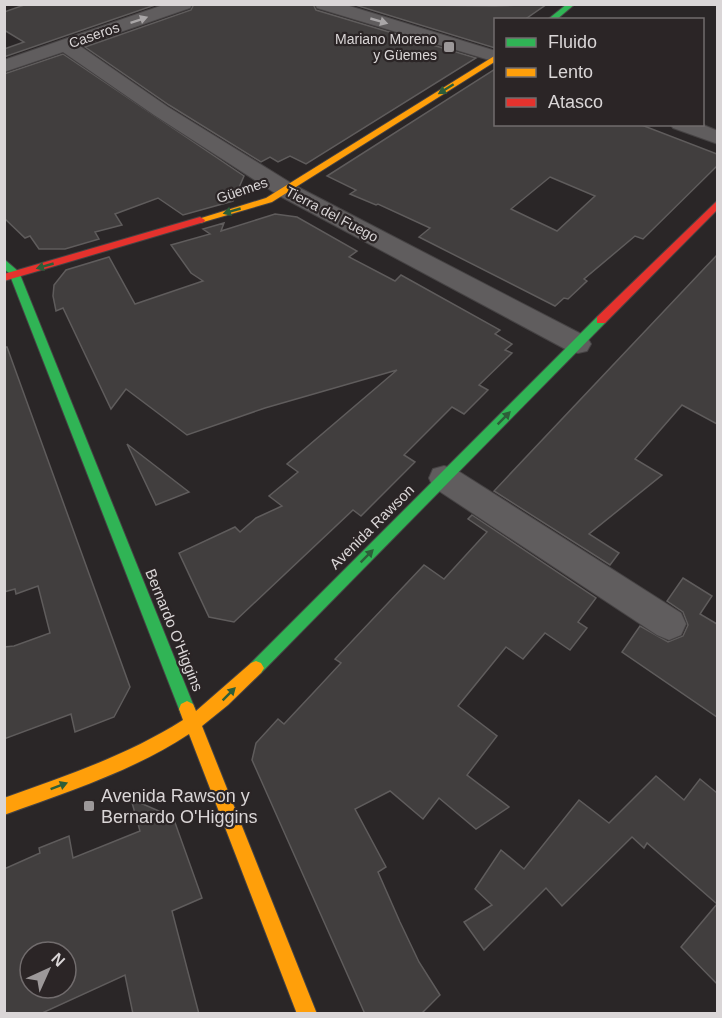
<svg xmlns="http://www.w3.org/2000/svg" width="722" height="1018" font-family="Arial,sans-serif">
<rect width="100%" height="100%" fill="#2a2627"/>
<g fill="#413e3e" stroke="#5f5c5c" stroke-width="1.5" fill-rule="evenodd">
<path d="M27 4H158L4 57V49L24 42 4 30V12Z"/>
<path d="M194 4H313L316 10 476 58 306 164 290 156 278 162 270 157 261 162 169 105 85 47 191 10Z"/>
<path d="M352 4 495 6 547 4 524 20H495V48Z"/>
<path d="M63 54 244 176 233 201 183 215 158 198 115 214 122 225 95 232 99 239 65 249H39L30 236 25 238 4 218V74Z"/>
<path d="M495 69V124H639L717 154V166L643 239 635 236 584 279 587 281 568 299 564 298 555 306 419 237 430 228 378 204 376 205 350 194 356 190 327 176ZM550 177 595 196 557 231 511 209Z"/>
<path d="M275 214 297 217 357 251 349 257 395 281 401 275 500 330 495 334 512 344 505 350 512 353 479 385 488 390 464 414 452 407 404 455 415 462 361 516 353 510 234 622 209 617 179 553 235 527 240 532 256 518 282 506 269 496 298 472 287 464 397 370 265 408 187 435 126 389 111 409 63 308 56 311 53 296 54 285 66 270 109 257 135 304 203 281 191 273 171 245 210 234 203 229 224 223 221 231Z"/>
<path d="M717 255V424L682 405 635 459 662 475 589 534 619 553 610 565 494 491Z"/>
<path d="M4 347H7L130 687 114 717 75 732 71 714 4 739V647L14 646 50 633 38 586 16 594 15 589 4 592Z"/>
<path d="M127 444 189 492 156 505Z"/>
<path d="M472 515 596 598 578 622 587 628 570 650 545 633 523 659 506 647 458 706 497 736 467 775 509 807 476 829 439 798 423 819 390 791 355 809 386 867 378 872 400 922 419 962 440 995 421 1014H365L252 760 256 743 278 719 284 724 314 692 341 663 335 659 424 565 444 579 487 532 468 519Z"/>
<path d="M683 578 712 596 700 614 717 624V717L622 652 640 626 668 642 683 636 688 625 683 612 667 601Z"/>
<path d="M656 776 684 800 700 779 717 793V984L681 947 717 904 647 843 644 848 632 837 562 906 546 888 484 950 464 922 492 905 475 889 501 850 524 869 579 800 609 823Z"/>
<path d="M131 799 173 817 202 898 172 911 199 1014H133L125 975 40 1014H4V869L40 853 39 848 69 836 73 858 140 831ZM30 952H66V988H30Z"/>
</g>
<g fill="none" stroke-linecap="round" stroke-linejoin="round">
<defs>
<g id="street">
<path d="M166 4H192L190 8 80 46 168 107 294 185 587 337 591 344 587 351 578 353 569 351 278 195 154 115 63 52 4 72V60Z"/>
<path d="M315 4H343L496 51V62L317 8Z"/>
<path d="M670 124H701L718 131V144L673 128Z"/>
<path d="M444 466 455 469 681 613 686 624 681 635 669 640 657 635 433 487 429 478 433 469Z"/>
</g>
<g id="fast">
<path d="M567 4H575L556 20H547Z"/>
<path d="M4 259 19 272 195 709 193 714 187 717 181 714 179 709 9 273 4 269Z"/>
<path d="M601 316 607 320 605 323 261 673 256 675 251 673 248 668 251 663 597 317Z"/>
</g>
<g id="slow">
<path d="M496 55V61L272 202 200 223 195 220 266 198Z"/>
<path d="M256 661 261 663 264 668 261 673 228 705 202 726 317 1014H297L189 734C133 771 67 792 4 815V798C66 776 128 755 183 720L179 709 181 704 187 701 193 704 196 711 251 663Z"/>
</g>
<g id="jam">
<path d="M718 200V209L605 323H597V317Z"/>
<path d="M200 217 205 220 204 222 4 281V274Z"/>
</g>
</defs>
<use href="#street" stroke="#464344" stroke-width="2"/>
<use href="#fast" stroke="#464344" stroke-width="2"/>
<use href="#slow" stroke="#464344" stroke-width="2"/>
<use href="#jam" stroke="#464344" stroke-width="2"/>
<use href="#street" fill="#605d5e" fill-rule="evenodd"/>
<use href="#fast" fill="#30b455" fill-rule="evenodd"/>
<use href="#slow" fill="#ff9f0a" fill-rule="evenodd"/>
<use href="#jam" fill="#e5322d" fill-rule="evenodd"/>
</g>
<defs><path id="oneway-solid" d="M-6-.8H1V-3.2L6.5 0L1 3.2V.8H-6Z" transform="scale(1.5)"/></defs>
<g fill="#a9a6a7">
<use href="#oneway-solid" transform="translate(139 20) rotate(-19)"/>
<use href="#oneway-solid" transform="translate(379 21) rotate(16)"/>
</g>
<g fill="#2d5e39">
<use href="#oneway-solid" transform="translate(446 89) rotate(148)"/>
<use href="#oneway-solid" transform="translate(232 211) rotate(164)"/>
<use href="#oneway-solid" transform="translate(45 266) rotate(164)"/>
<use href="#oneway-solid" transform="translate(504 418) rotate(-45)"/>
<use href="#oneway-solid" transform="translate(367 556) rotate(-45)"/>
<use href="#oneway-solid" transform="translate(229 694) rotate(-45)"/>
<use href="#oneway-solid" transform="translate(59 786) rotate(-21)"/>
</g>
<g fill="#9c9899" stroke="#2b2526" stroke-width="2">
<rect x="443" y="41" width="12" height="12" rx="3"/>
<rect x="83" y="800" width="12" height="12" rx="3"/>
</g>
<g text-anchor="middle" stroke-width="4.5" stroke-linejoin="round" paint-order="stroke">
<g font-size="14" fill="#dad6d7" stroke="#2b2526">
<text transform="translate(94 35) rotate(-19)" y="5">Caseros</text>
<text transform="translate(242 190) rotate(-19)" y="5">Güemes</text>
<text transform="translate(332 214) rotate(28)" y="5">Tierra del Fuego</text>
</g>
<g font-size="14" fill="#dad6d7" stroke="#2b2526" text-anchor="end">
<text x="437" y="44">Mariano Moreno<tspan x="437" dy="16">y Güemes</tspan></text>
</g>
<g font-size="15" fill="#dad6d7" stroke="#2b2526">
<text transform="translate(372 527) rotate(-45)" y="5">Avenida Rawson</text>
<text transform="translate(174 630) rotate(68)" y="5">Bernardo O'Higgins</text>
</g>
<g font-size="18" fill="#dad6d7" stroke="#2b2526" text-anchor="start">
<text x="101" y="802">Avenida Rawson y<tspan x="101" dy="21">Bernardo O'Higgins</tspan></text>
</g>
</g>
<rect width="722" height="1018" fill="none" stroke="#dad6d7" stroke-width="12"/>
<rect x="494" y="18" width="210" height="108" fill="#2b2526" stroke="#716c6d" stroke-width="1.5"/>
<rect x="506" y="38" width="30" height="9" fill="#30b455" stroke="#716c6d" stroke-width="1.5"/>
<text x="548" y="48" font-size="18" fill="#dad6d7">Fluido</text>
<rect x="506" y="68" width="30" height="9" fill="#ff9f0a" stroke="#716c6d" stroke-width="1.5"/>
<text x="548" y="78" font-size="18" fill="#dad6d7">Lento</text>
<rect x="506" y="98" width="30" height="9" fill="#e5322d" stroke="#716c6d" stroke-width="1.5"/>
<text x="548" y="108" font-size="18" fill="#dad6d7">Atasco</text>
<g transform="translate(48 970) rotate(45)"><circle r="28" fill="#2b2526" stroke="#716c6d" stroke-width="1.5"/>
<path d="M0-4.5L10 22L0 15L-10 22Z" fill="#9c9899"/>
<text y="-9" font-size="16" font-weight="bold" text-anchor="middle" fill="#dad6d7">N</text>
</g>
</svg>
